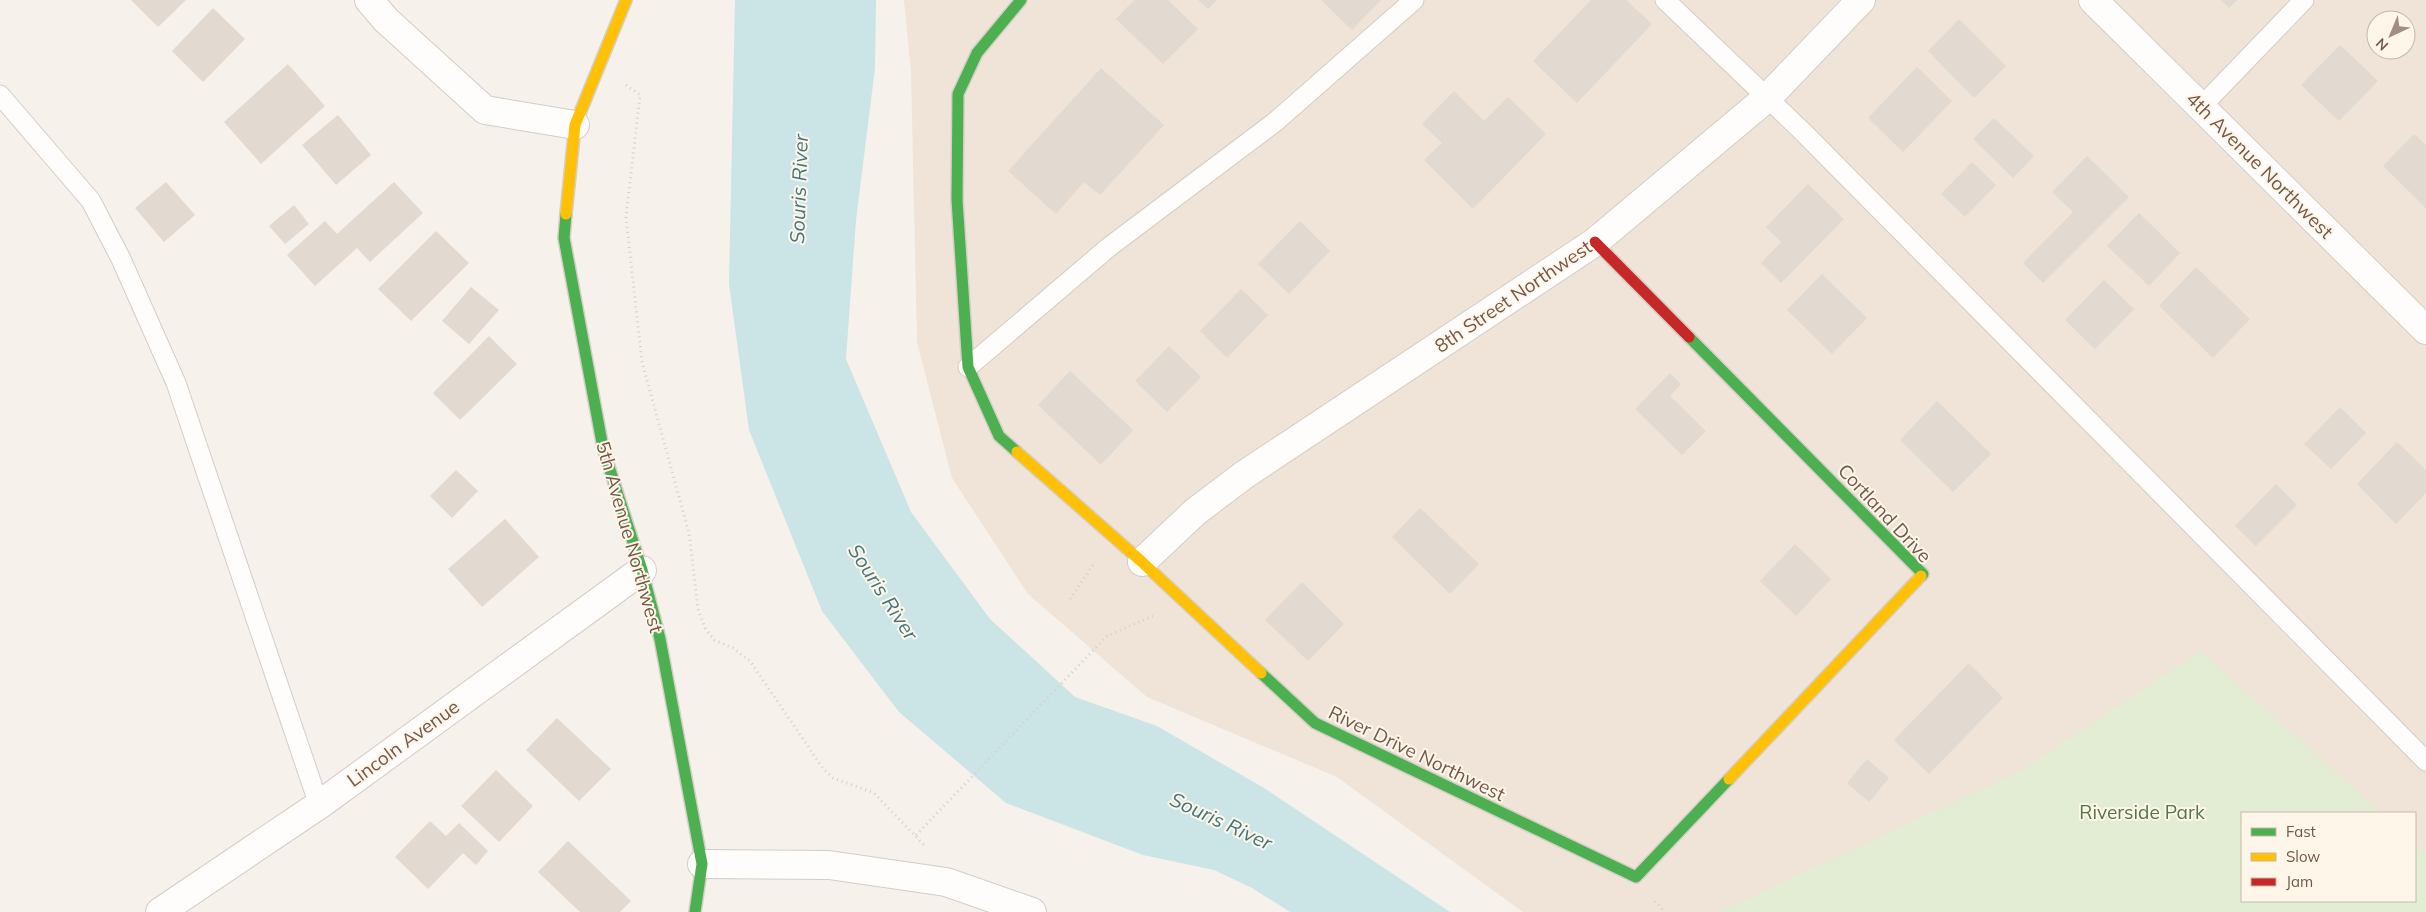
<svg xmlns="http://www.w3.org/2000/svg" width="2426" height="912" font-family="Mulish,sans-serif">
<rect width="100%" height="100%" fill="#f6f1ea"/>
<path fill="#efe4d7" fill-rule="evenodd" d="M904 0H2426V912H1523L1337 777 1147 697 1028 594 952 478 917 342 911 71ZM2376 20H2406V50H2376ZM2242 813H2415V901H2242Z"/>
<path fill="#e2edd4" d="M2201 651 2381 813H2242V901H2415V843L2426 853V912H1720L2019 772Z"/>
<path fill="#cbe4e6" d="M735 0H876L875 68 856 220 846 359 911 512 990 619 1075 697 1157 726 1264 788 1450 912H1290L1252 888 1214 870 1143 855 1006 803 899 712 822 611 749 430 729 284Z"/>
<g fill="#e2d9d1">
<path d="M131 0H186L158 27Z"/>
<path d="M1134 0H1168L1198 29 1163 64 1116 19Z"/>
<path d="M1198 0H1217L1208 9Z"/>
<path d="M1321 0H1381L1352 30Z"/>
<path d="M1591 0H1626L1652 24 1577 103 1533 61Z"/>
<path d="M2221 0H2237L2229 8Z"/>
<path d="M213 8 245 39 203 82 172 51Z"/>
<path d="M1959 19 2006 66 1974 98 1928 51Z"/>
<path d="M2340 45 2378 81 2339 121 2301 85Z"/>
<path d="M288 64 325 106 261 164 224 122Z"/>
<path d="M1917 67 1952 101 1903 152 1868 118Z"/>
<path d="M1101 68 1164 125 1100 195 1084 182 1056 214 1008 171Z"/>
<path d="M1454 91 1484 121 1508 97 1546 134 1473 209 1424 160 1442 143 1422 124Z"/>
<path d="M338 115 371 155 336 185 302 145Z"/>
<path d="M1994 118 2034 156 2013 178 1973 139Z"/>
<path d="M2414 134 2426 145V208L2383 166Z"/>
<path d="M2087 156 2129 197 2043 283 2023 263 2073 212 2052 192Z"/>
<path d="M1972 162 1996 185 1965 217 1941 194Z"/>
<path d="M166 182 195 215 164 242 135 208Z"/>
<path d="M394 182 423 213 370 262 357 248 315 286 287 255 325 221 337 234Z"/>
<path d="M1808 184 1844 219 1781 283 1761 263 1781 242 1766 227Z"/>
<path d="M294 205 309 224 285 244 269 226Z"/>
<path d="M2139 213 2180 253 2149 286 2107 246Z"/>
<path d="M1300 221 1330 251 1289 294 1258 264Z"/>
<path d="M436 231 469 263 411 321 378 289Z"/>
<path d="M2196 267 2250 319 2213 358 2159 306Z"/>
<path d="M1822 274 1867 318 1832 354 1787 310Z"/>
<path d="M2104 280 2134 309 2095 349 2065 320Z"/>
<path d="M471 287 499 310 469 344 442 321Z"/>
<path d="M1241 289 1268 315 1227 358 1200 331Z"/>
<path d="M489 336 517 364 460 420 433 393Z"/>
<path d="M1169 346 1201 377 1167 412 1135 381Z"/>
<path d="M1070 371 1133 430 1101 465 1038 405Z"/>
<path d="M1670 373 1681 384 1670 396 1706 431 1682 455 1635 409Z"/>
<path d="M1937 401 1991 454 1953 492 1900 440Z"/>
<path d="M2340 407 2366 433 2331 469 2304 444Z"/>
<path d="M2397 442 2426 470V493L2396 524 2357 484Z"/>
<path d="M456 470 478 491 452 518 430 496Z"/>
<path d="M2276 484 2297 505 2256 546 2235 526Z"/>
<path d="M1420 508 1479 564 1450 594 1392 537Z"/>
<path d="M505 519 539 557 482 607 448 569Z"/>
<path d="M1795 544 1831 579 1796 616 1760 581Z"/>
<path d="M1302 582 1344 624 1308 661 1265 620Z"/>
<path d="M1969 663 2003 698 1929 774 1894 740Z"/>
<path d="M557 718 611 769 579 801 526 750Z"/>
<path d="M1867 759 1889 778 1869 802 1847 783Z"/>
<path d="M496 770 533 806 499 842 461 806Z"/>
<path d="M430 821 446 836 459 823 488 851 476 865 463 853 428 889 395 857Z"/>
<path d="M568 841 631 901 620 912H580L538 872Z"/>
</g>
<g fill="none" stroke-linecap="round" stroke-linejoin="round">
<defs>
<g id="lane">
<path d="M1665 0 1802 131 2426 761"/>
<path d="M0 95 91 201 121 259 176 383 319 805"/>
<path d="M2201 107 2304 0"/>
<path d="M968 367 1109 247 1275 122 1414 0"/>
</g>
<g id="street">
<path d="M369 0 386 20 485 110 575 125"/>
<path d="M2093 0 2426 330"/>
<path d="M1142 562 1195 512 1244 475 1595 242 1768 97 1861 0"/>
<path d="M702 864 829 865 946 882 1032 912"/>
<path d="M160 912 319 805 642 570"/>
</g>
<g id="fast">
<path d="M566 214 564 238 603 448 642 570 660 639 702 864 695 912"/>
<path d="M1689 337 1923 574 1921 576"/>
<path d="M1017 452 999 436 968 367 957 200 958 94 977 53 1021 0"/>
<path d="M1261 673 1315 723 1636 877 1729 779"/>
</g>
<g id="slow">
<path d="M566 214 575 125 626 0"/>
<path d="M1017 452 1142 562 1261 673"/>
<path d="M1729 779 1921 576"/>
</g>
<path id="jam" d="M1595 242 1689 337"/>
</defs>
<use href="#lane" stroke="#d4cdc6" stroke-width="21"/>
<use href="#street" stroke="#d4cdc6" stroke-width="30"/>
<use href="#fast" stroke="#d5cec6" stroke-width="14"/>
<use href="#slow" stroke="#d5cec6" stroke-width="14"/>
<use href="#jam" stroke="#d5cec6" stroke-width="14"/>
<g stroke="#d7d0cb" stroke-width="3" stroke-dasharray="1 4" stroke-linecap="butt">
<path d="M626 85 640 95 626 217 642 362 689 533 698 609 705 628 714 640 733 648 750 661 822 767 833 778 874 793 924 845"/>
<path d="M1070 599 1095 562"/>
<path d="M916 835 1107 636 1153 616"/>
<path d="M1655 901 1665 912"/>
</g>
<use href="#lane" stroke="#fefdfc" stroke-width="19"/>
<use href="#street" stroke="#fefdfc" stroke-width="28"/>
<use href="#fast" stroke="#4caf50" stroke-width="11"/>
<use href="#slow" stroke="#ffc107" stroke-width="11"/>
<use href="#jam" stroke="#c62828" stroke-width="11"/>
</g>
<g text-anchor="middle" stroke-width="4" stroke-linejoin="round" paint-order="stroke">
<g font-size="19" fill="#73584a" stroke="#fff6ea">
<text transform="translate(2260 165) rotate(45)" y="7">4th Avenue Northwest</text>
<text transform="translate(1513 296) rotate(-34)" y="7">8th Street Northwest</text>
<text transform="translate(1885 513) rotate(47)" y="7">Cortland Drive</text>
<text transform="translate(630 537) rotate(74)" y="7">5th Avenue Northwest</text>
<text transform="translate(403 743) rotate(-36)" y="7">Lincoln Avenue</text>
<text transform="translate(1417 753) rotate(26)" y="7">River Drive Northwest</text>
</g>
<g font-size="19" fill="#537842" stroke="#fff6ea">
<text x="2142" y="819">Riverside Park</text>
</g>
<g font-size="20" font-style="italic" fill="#41757f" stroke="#fff6ea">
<text transform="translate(799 189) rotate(-88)" y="7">Souris River</text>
<text transform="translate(883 592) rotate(57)" y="7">Souris River</text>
<text transform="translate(1221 821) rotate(25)" y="7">Souris River</text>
</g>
</g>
<rect x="2241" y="812" width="175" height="90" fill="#fff6ea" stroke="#c7b7aa"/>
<rect x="2251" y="828" width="25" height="8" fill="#4caf50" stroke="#c7b7aa"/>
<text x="2286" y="837" font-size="15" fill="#73584a">Fast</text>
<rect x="2251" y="853" width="25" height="8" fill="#ffc107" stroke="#c7b7aa"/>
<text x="2286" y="862" font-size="15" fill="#73584a">Slow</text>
<rect x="2251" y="878" width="25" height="8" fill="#c62828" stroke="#c7b7aa"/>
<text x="2286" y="887" font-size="15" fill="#73584a">Jam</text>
<g transform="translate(2391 35) rotate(224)"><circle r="24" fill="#fff6ea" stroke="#c7b7aa"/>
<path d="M0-4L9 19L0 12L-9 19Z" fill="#a18e82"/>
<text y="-8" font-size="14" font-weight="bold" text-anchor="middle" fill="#73584a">N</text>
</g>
</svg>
